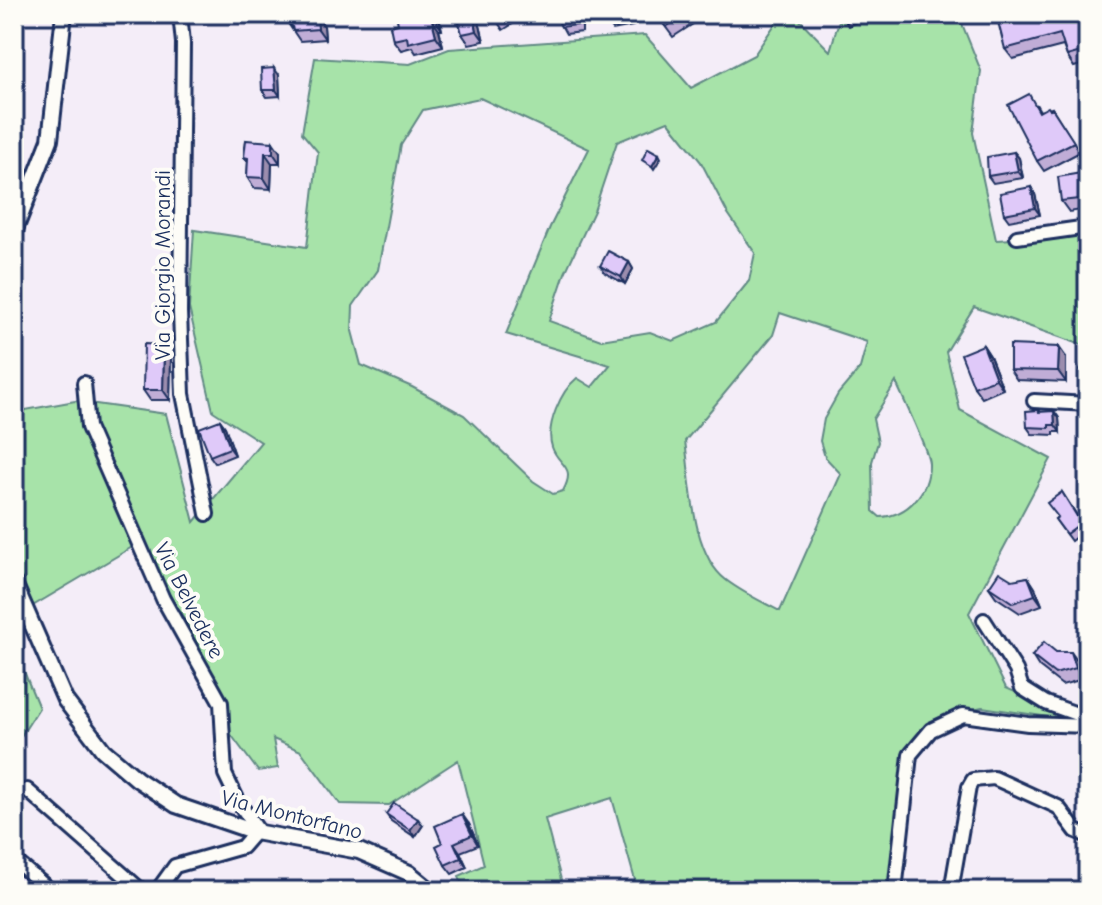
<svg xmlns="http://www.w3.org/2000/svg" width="1102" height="905" font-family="'Comic Neue',sans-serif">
<rect width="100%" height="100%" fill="#f4edf8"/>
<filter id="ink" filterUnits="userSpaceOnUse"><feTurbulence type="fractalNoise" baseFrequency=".0125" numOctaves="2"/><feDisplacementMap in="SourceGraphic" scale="16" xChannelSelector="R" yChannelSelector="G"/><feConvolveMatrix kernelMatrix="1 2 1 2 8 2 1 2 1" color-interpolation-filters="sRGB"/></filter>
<g filter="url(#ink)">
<g fill="#a7e3a9" stroke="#618984" stroke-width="2" fill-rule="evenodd">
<path d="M782 14H794L830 51 841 14H958L981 71 973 133 996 240 1088 235V347L974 307 946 352 960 410 1051 459 969 613 1006 688 1083 722 982 707 955 713 935 720 918 738 903 765 888 891H775L724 880 717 891H638L612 798 545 819 564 891H464L459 876 484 865 458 760 389 805 340 804 301 751 273 739 278 768 258 771 215 713V691L204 659 179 609 134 546 14 617V412L75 401 166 414 194 522 261 442 213 411 189 308 194 230 307 247 318 152 302 133 315 58 410 64 449 49 645 35 691 88 754 55ZM480 98 589 149 550 227 506 334 610 365 592 387 577 378C561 391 545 426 552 447 558 466 577 465 563 491L553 494 533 481 464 415 412 387 361 365 352 331 353 306 378 270 401 145 423 110ZM668 121 701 162 727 212 755 253 749 281 716 322 673 341 650 332 601 340 549 321 565 273 594 211 617 142ZM780 313 867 342 860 368 838 394 824 419 820 441 825 457 841 474 780 611C762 602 743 593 726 580 691 553 691 481 685 441L773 335ZM896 382C903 399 928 449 929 463 930 492 907 516 880 517L873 511 872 462 878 442 873 419Z"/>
<path d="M14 647 39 708 14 747Z"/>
</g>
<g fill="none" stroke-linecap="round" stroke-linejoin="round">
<defs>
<g id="minor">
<path d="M180 14 183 43 180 312 183 394 207 514"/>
<path d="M1017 237 1088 227"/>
<path d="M84 383 88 427 163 599 221 703 225 774 239 803 259 832"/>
<path d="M1034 401 1088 404"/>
<path d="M984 620 1016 670 1022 688 1046 703 1088 718"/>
<path d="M27 790 142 891"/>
<path d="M14 860 51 891"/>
<path d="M157 891 175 866 242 847 255 832"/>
<path d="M895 891 910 755 931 730 963 715 1028 724 1088 726"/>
<path d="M951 891 969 787 973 780 994 778 1058 807 1076 831 1088 836"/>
</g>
<g id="tertiary">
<path d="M14 232 50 140 64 14"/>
<path d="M14 583 65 700 103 750 137 779 176 805 255 832 359 851 409 873 431 891"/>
</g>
</defs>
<use href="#minor" stroke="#1b2f5e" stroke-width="18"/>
<use href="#tertiary" stroke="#1b2f5e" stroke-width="20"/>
<use href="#minor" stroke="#fdfcf7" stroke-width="12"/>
<use href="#tertiary" stroke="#fdfcf7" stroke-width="14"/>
</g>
<g fill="#c0add6" stroke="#1b2f5e" stroke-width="2">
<path d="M286 14H318V18L324 26 325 39 300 41 287 22Z"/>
<path d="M457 14H477L484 41 469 44 462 34Z"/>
<path d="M492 14H529L503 30Z"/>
<path d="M555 14H582L584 26H582V32L566 34Z"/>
<path d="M601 14H631L633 26 613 30Z"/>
<path d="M656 14H695L696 15 690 20 693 24 673 37Z"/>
<path d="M853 14 857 22 848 26 846 22Z"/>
<path d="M1088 14V63L1074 67 1067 56 1063 46 1013 59 1005 49Z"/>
<path d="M438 15 442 30H439L443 46 416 53 412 47 401 50 393 40Z"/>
<path d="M279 75 280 96 267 97 262 90Z"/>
<path d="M1036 104 1040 111 1052 108 1080 152 1044 171 1037 161Z"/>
<path d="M246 140 280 152V163H272L271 189 254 188 247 177 248 162 244 157Z"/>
<path d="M1014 152 1019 158 1023 178 993 183 988 176Z"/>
<path d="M1081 173 1088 183V209L1069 212 1061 201Z"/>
<path d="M1031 187 1035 194 1040 215 1009 221 1004 214Z"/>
<path d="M629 262 633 269 625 284 605 273 600 266Z"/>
<path d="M164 345 171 355 170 400H150L143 390Z"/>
<path d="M983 345 990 356 1003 389 982 398 974 387Z"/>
<path d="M1088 356V380L1080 370Z"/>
<path d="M1066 357V382L1017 380 1010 370Z"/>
<path d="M1039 410 1041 412 1054 411 1059 418 1060 432H1054V435L1032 434 1027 427Z"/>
<path d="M220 420 225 427 235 455 215 463 210 456Z"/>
<path d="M1062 492 1086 529 1071 541 1055 519 1057 517Z"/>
<path d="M1028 577 1035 588 1042 605 1020 613 996 597 989 587Z"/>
<path d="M1056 652 1078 662 1083 679 1062 685 1039 667 1032 656Z"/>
<path d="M386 814 423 825 415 837 391 821Z"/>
<path d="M469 824 478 845 460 852 467 867 452 874 445 865 442 843Z"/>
</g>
<g fill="#9c8dae" stroke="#1b2f5e" stroke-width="2">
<path d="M312 14H318V18L324 26 325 39 318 29Z"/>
<path d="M434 14H438L442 30 435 19Z"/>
<path d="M473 14H477L484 41 477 31Z"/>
<path d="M578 14H582L584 26 579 19Z"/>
<path d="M626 14H631L633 26 626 16Z"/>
<path d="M432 20 439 30 443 46 436 36Z"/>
<path d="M274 68 279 75 280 96 276 90Z"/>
<path d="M273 142 280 152V163L273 153Z"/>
<path d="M1014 152 1019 158 1023 178 1018 171Z"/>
<path d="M265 153 272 163 271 189 264 178Z"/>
<path d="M659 154 661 158 654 169 652 166Z"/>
<path d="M1081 173 1088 183V194L1083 187Z"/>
<path d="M1031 187 1035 194 1040 215 1035 208Z"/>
<path d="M629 262 633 269 625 284 621 277Z"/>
<path d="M164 345 171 355 170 400 163 390Z"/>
<path d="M983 345 990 356 1003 389 996 379Z"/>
<path d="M1059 347 1066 357V382L1058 371Z"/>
<path d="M1054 411 1059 418 1060 432 1055 425Z"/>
<path d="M220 420 225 427 235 455 230 448Z"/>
<path d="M1028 577 1035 588 1042 605 1035 595Z"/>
<path d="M1071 652 1078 662 1083 679 1076 668Z"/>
<path d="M462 814 469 824 478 845 472 835Z"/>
<path d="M418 819 423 825 415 837 410 830Z"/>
<path d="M454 843 460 852 467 867 461 858Z"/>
</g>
<g fill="#dfc9f9" stroke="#1b2f5e" stroke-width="2">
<path d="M286 14H312V16H317L318 29 293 31 292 26 287 22Z"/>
<path d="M396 14H434L435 19 432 20 436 36 408 43 407 37 393 40 390 26 398 24Z"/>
<path d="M457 14H473L477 31 462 34Z"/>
<path d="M492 14H505L496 20Z"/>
<path d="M555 14H578L579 19H577L578 25 561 27Z"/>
<path d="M605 14H626V16L606 20Z"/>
<path d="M656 14H686L666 27Z"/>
<path d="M842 14H852L855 19 846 22Z"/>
<path d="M996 14H1088V50L1067 56 1060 34 1005 49Z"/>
<path d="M274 68 276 90H262L261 69Z"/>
<path d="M1029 94 1039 112 1048 107 1050 110 1052 108 1074 142 1037 161 1008 105Z"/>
<path d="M246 140 273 142V153H265L264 178 247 177 248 158 244 157Z"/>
<path d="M648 148 659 154 652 166 642 160Z"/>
<path d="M1014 152 1018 171 988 176 987 157Z"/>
<path d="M1081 173 1083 187 1087 186 1088 198 1061 201 1058 177Z"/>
<path d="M1031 187 1035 208 1004 214 1000 193Z"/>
<path d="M608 251 629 262 621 277 600 266Z"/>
<path d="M144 344 164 345 163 390H143Z"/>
<path d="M983 345 996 379 974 387 961 354Z"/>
<path d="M1010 345 1059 347 1058 371 1010 370Z"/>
<path d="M1084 355 1088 356V372L1080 370Z"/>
<path d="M1039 410V412L1054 411 1055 425H1049V428L1027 427 1026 411Z"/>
<path d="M220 420 230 448 210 456 199 428Z"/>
<path d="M1062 492 1081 523 1066 534 1055 519 1058 517 1047 503Z"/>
<path d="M999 572 1012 580 1028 577 1035 595 1013 603 989 587Z"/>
<path d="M1044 642 1056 652H1071L1076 668 1055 674 1032 656Z"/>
<path d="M394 803 418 819 410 830 386 814Z"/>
<path d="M462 814 472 835 454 843 461 858 445 865 436 846 442 843 435 826Z"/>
</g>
</g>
<g text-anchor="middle" stroke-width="8" stroke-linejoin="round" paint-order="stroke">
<g font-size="22" fill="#1b2f5e" stroke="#fdfcf7">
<text transform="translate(162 265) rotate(-90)" y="8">Via Giorgio Morandi</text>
<text transform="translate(190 600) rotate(63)" y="8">Via Belvedere</text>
<text transform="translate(292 814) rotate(14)" y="8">Via Montorfano</text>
</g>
</g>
<rect width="1102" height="905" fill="none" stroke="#fdfcf7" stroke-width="48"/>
<rect x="24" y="24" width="1054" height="857" fill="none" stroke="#1b2f5e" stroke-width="3" filter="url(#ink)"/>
</svg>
